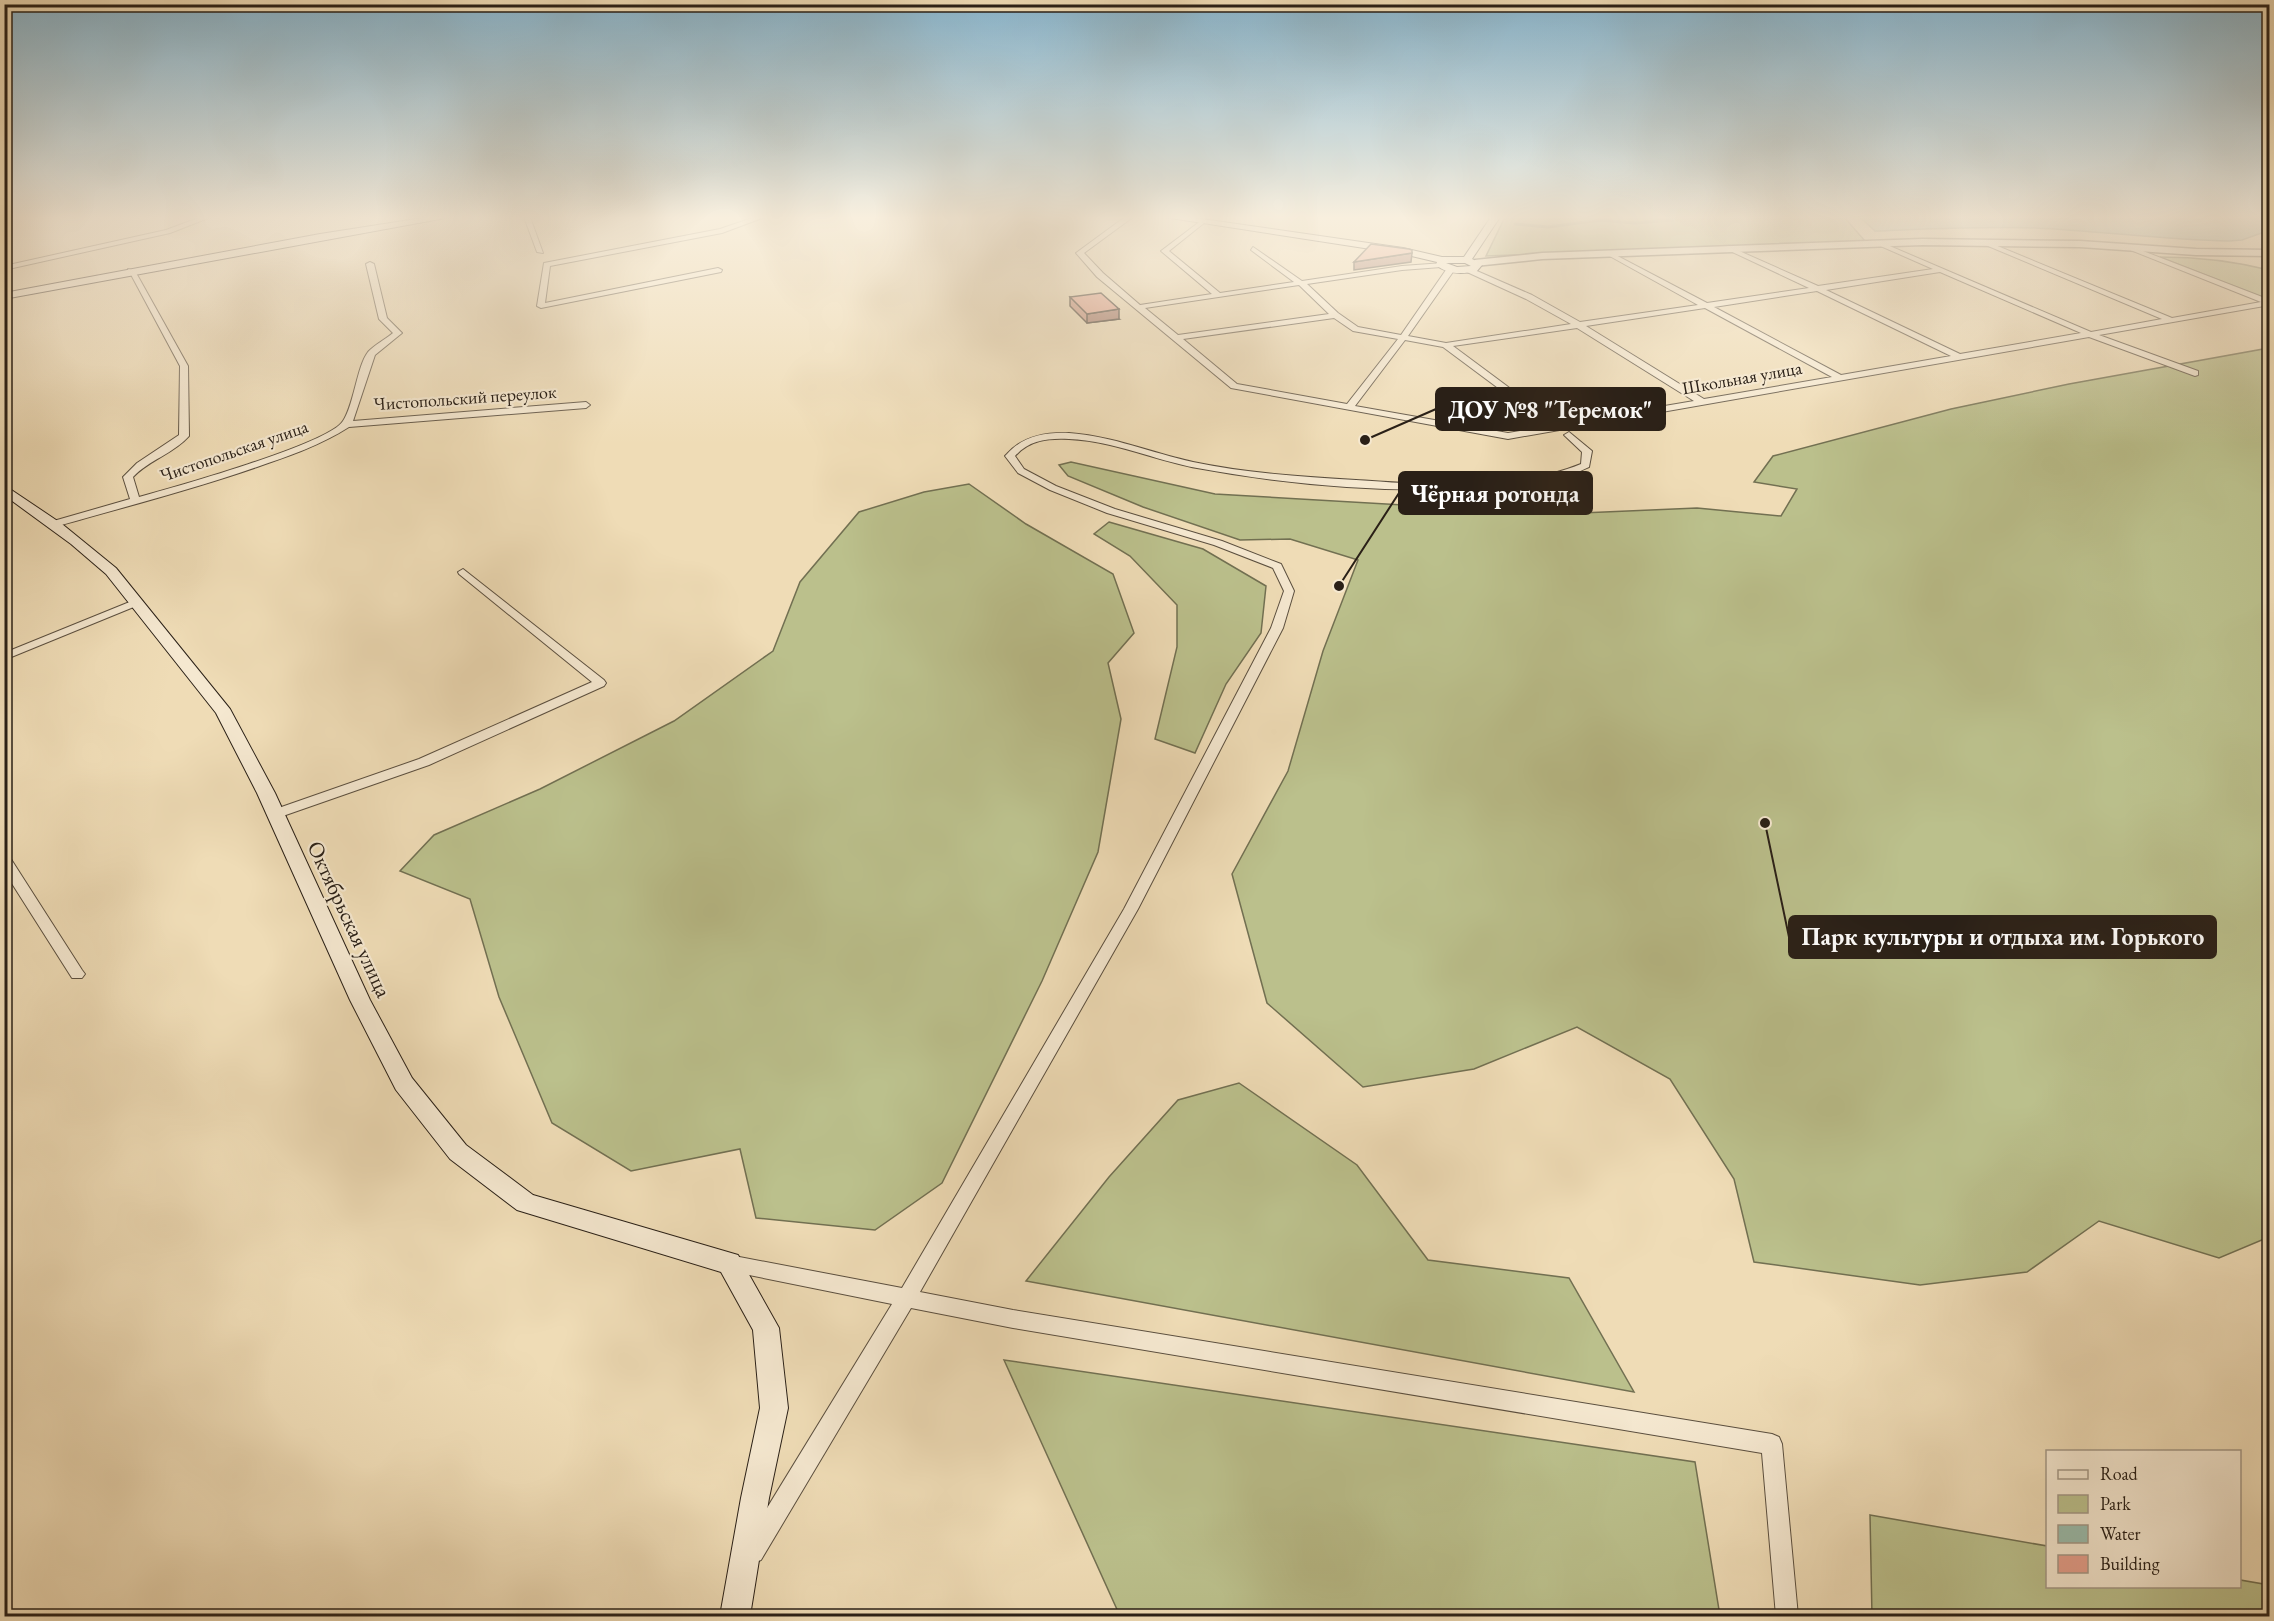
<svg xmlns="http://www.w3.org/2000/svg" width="2274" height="1621" font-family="'EB Garamond',serif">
<rect width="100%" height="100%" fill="#efdcb6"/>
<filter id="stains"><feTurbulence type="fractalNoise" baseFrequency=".00333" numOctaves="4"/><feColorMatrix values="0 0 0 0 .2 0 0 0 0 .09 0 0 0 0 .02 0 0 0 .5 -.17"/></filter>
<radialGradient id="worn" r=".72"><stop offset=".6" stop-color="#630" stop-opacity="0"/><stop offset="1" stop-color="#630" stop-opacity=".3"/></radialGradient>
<g fill="#bbc08c" stroke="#727052" stroke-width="1.5">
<path d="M1505 217H1844L1865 241 1486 256Z"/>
<path d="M2160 257C2197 257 2233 261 2269 270V300Z"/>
<path d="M2269 348V1237L2219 1258 2099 1221 2027 1272 1920 1285 1754 1262 1734 1179 1670 1079 1577 1027 1474 1069 1363 1087 1267 1003 1232 874 1288 771 1323 651 1358 560 1290 539 1240 540 1143 507 1068 476 1059 465 1071 462 1215 494 1558 514 1697 508 1781 516 1797 489 1754 482 1773 456 1951 409 2069 384Z"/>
<path d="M969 484 1026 524 1113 574 1134 633 1108 663 1121 719 1098 852 1042 981 942 1183 875 1230 756 1218 740 1149 631 1171 552 1123 499 997 470 899 400 871 434 835 540 789 674 721 773 651 800 582 859 512 924 492Z"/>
<path d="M1109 522 1203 549 1266 586 1261 633 1226 684 1195 753 1155 739 1177 647V605L1130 556 1094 534Z"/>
<path d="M1239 1083 1357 1165 1428 1260 1569 1278 1634 1392 1026 1281 1109 1177 1178 1100Z"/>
<path d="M1004 1360 1695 1462 1720 1616H1120Z"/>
<path d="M1870 1515 2047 1546 2048 1586H2240V1580L2269 1585V1616H1872Z"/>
</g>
<path fill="#9abcac" stroke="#6d7e70" stroke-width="1.5" d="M1860 217H2269L2270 230 2242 240 2229 241C2164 240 2101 231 2036 228 1982 226 1929 229 1875 231Z"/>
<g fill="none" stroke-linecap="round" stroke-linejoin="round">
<path stroke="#6d7e70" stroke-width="3" d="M1515 224 1548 227 1601 220 1634 223 1673 220"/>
<defs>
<g id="minor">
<path d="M201 217H211L170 233 4 270V266L166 230Z"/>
<path d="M524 217H530L543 253 537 252Z"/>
<path d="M755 217H765L722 233 550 266 545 303 718 268 722 270 721 272 541 308 537 306 544 263 720 229Z"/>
<path d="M1125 217H1133L1084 253 1103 273 1140 305 1212 294 1161 251 1202 220 1204 223 1169 251 1220 293 1294 282 1251 250 1253 247 1302 281 1402 266 1444 263V267H1441L1402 270 1307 284 1338 313 1358 327 1401 335 1448 267H1454L1455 269 1408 336 1446 343 1571 324 1526 299 1467 272 1466 270 1470 268 1532 295 1580 322 1698 305 1606 254 1604 253 1608 251 1707 303 1809 288 1726 249 1728 246 1818 286 1933 269 1876 244 1878 241 2091 332 2162 319 1981 243 1983 240 2172 318 2261 302 2128 249 2130 246 2270 300V305L2099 335 2198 371V375L2195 376 2089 337 1508 439 1231 388 1097 277 1076 253ZM1940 272 2081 333 1960 354 1826 290ZM1299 285 1329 314 1178 335 1145 308ZM1817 291 1951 356 1841 375 1714 307ZM1705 308 1832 377 1704 399 1586 326ZM1334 318 1353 331 1398 339 1347 404 1237 384 1183 339ZM1577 328 1694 401 1558 424 1453 346ZM1405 340 1443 347 1549 426 1508 433 1355 406Z"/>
<path d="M370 262 374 264 387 318 402 333 375 355 353 421 586 402 590 405 586 408 349 427C321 445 289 456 257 467 191 490 124 507 58 526H50V522L130 499 123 477 137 463 179 435 180 366 128 269 135 271 188 366 189 436C173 454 149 460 133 477L139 497C172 488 329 444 343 421 354 405 357 366 368 352 374 345 386 339 393 333L379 319 366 264Z"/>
<path d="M1569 432 1592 451 1589 467C1580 471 1570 476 1560 479 1535 487 1505 487 1479 488 1386 493 1289 485 1197 468 1154 460 1114 441 1069 439 1048 438 1029 440 1015 456L1024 469 1056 486 1115 509 1222 541 1281 564 1294 591 1283 628 1138 909 920 1292 1013 1310 1772 1434 1779 1437 1782 1444 1798 1616H1776L1762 1453 1013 1328 911 1308 761 1560 753 1563 745 1560 742 1552 745 1544 892 1304 729 1271 722 1269 720 1263 722 1257 729 1255 902 1288 1124 909 1271 628 1284 591 1273 568 1214 545 1107 513 1050 490 1018 473 1005 456 1007 454C1023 436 1045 432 1069 433 1112 436 1152 453 1193 462 1246 473 1302 477 1356 480 1430 485 1512 492 1581 464L1582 452 1564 435Z"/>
<path d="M463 569 604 680 606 683 604 686 429 765 280 817H270L268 814 270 811 419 759 592 682 459 574 458 572Z"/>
<path d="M137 599 143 602 141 604 4 660V653Z"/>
<path d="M4 854 9 856 82 970 85 974 82 978H72L4 871Z"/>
</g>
<path id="tertiary" d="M1922 239 2080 241 2196 249 2270 250V256L2196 255 2080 247 1922 245 1542 259 1475 266 1471 263 1475 260 1542 253Z"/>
<g id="secondary">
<path d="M429 217H451L4 299V293L320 234Z"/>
<path d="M1164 217H1188L1403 248 1442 257H1464L1491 217H1500L1472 259 1480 263 1482 265 1477 271C1463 274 1448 275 1436 265L1437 262 1403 254ZM1446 263H1465L1471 266 1457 267Z"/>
<path d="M4 485 62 524 116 568 230 709 275 793 370 1000 412 1078 466 1145 533 1195 738 1255 779 1328 788 1408 769 1498 750 1616H720L741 1498 760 1408 753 1330 721 1272 517 1210 450 1159 396 1090 350 1000 257 793 216 713 106 574 71 544 4 495Z"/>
</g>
</defs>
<use href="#minor" stroke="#5b4f3f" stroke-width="2"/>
<use href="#tertiary" stroke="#5b4f3f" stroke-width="3"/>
<use href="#secondary" stroke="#2a2017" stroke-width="2"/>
<use href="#minor" fill="#f5e8d0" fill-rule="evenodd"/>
<use href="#tertiary" fill="#f5e8d0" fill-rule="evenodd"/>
<use href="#secondary" fill="#f5e8d0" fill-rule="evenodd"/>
</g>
<path fill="#c58978" stroke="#2a2017" stroke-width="1.5" d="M1070 297 1119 319 1087 323 1070 306Z"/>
<g fill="#a06f62" stroke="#2a2017" stroke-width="1.5">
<path d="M1412 253 1411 262 1354 270V262Z"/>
<path d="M1119 309V319L1087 323V314Z"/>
</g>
<g fill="#e59f8c" stroke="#2a2017" stroke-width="1.5">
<path d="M1371 244 1409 249 1412 250V253L1354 262Z"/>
<path d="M1101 293 1119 309 1087 314 1070 297Z"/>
</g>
<linearGradient id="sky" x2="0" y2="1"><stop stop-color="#89b7d0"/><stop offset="0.49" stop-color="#f8efde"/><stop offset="1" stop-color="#f8efde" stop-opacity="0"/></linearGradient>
<rect width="2274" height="444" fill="url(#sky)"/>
<g text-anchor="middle" stroke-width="4.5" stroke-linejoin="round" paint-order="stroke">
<g font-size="18" fill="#2a2017" stroke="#f5e8d0">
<text transform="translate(1742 378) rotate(-10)" y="6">Школьная улица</text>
<text transform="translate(465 398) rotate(-4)" y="6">Чистопольский переулок</text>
<text transform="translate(234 451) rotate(-19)" y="6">Чистопольская улица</text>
</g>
<g font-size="22" fill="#2a2017" stroke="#f5e8d0">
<text transform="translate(350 919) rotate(65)" y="8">Октябрьская улица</text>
</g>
</g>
<path fill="none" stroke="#2a2017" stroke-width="2" d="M1365 440L1436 409M1339 586L1399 493M1765 823L1789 937"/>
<g fill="#2a2017" stroke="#f5e8d0" stroke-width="2">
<circle cx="1365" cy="440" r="6"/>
<circle cx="1339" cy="586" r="6"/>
<circle cx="1765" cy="823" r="6"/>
</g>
<g fill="#2a2017" stroke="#2a2017" stroke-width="2">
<rect x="1436" y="388" width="229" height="42" rx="6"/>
<rect x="1399" y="472" width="193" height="42" rx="6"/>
<rect x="1789" y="916" width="427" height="42" rx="6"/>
</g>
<g font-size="24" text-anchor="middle" font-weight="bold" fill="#fff">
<text x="1550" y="418">ДОУ №8 "Теремок"</text>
<text x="1495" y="502">Чёрная ротонда</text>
<text x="2003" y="945">Парк культуры и отдыха им. Горького</text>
</g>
<rect width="2274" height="1621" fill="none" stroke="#efdcb6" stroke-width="24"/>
<rect x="6" y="6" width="2262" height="1609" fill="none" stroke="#2a2017" stroke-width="3"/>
<rect x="12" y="12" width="2250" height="1597" fill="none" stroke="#2a2017" stroke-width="1.5"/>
<rect x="2046" y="1450" width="195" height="138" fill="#f5e8d0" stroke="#a49886" stroke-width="1.5"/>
<rect x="2058" y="1470" width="30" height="9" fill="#f5e8d0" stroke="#a49886" stroke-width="1.5"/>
<text x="2100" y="1480" font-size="18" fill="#2a2017">Road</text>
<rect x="2058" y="1495" width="30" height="18" fill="#bbc08c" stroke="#a49886" stroke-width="1.5"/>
<text x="2100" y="1510" font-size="18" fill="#2a2017">Park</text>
<rect x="2058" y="1525" width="30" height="18" fill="#9abcac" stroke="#a49886" stroke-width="1.5"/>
<text x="2100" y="1540" font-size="18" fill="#2a2017">Water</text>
<rect x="2058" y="1555" width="30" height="18" fill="#e59f8c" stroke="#a49886" stroke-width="1.5"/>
<text x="2100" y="1570" font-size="18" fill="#2a2017">Building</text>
<rect width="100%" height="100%" filter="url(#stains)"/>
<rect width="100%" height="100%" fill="url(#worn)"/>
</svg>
